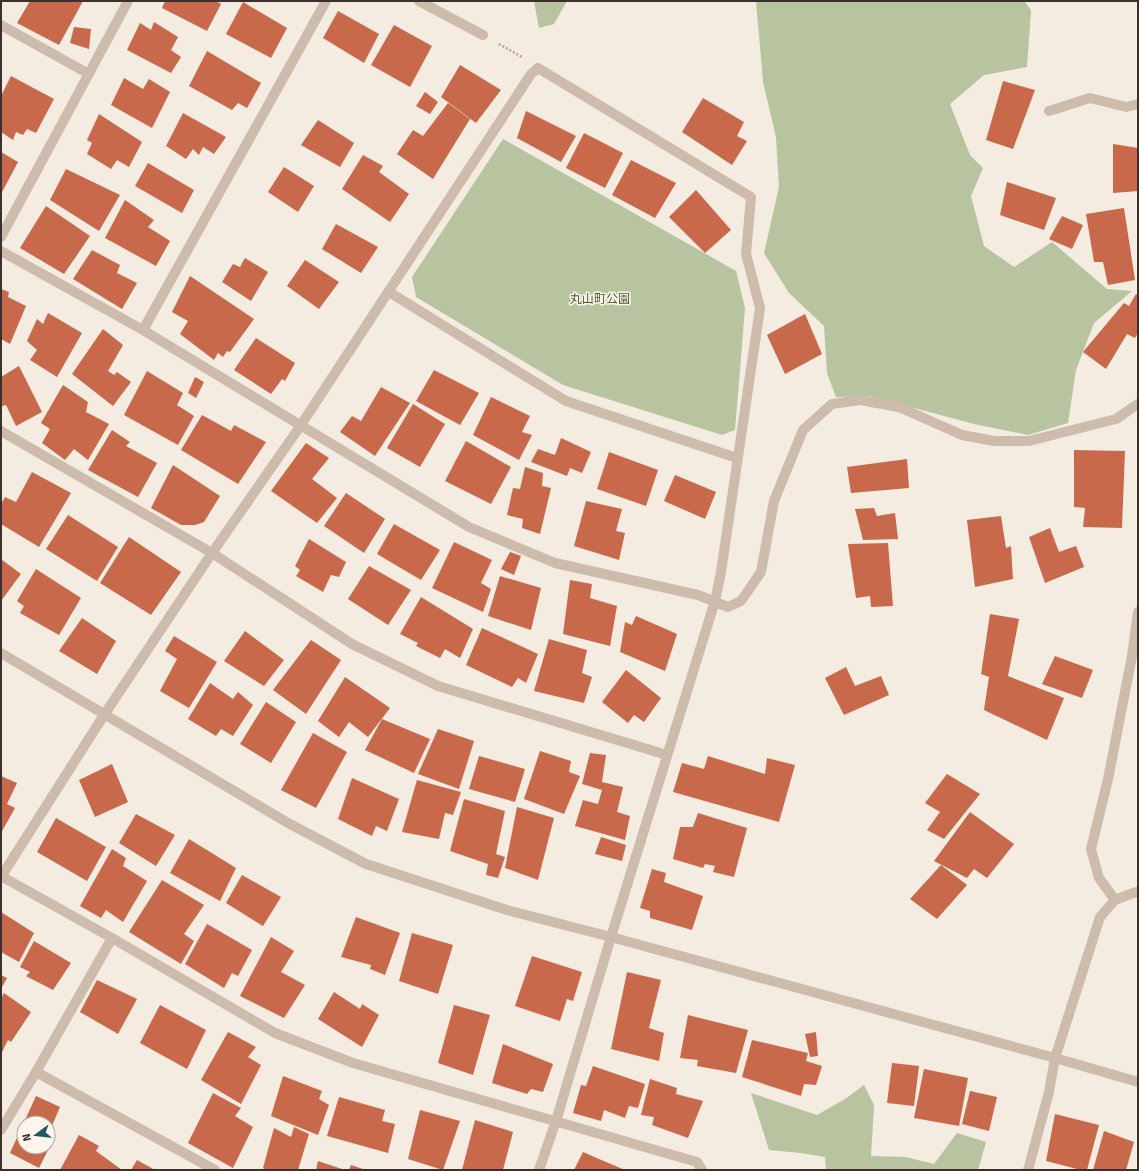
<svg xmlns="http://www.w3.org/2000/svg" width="1139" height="1171" font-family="'Fira Sans','Noto Sans JP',sans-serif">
<rect width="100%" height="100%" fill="#f4ebe1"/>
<g fill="#b8c4a0">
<path d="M534 1H567L554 24 539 28Z"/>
<path d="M756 1H1024L1031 10 1027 67 984 75 950 104 970 155 983 168 971 196 984 246 1014 267 1052 242 1107 289 1132 291 1094 323 1076 370 1068 423 1028 435 974 424 869 396 836 397 827 373 824 326 789 293 764 253 779 187 776 137 763 82Z"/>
<path d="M503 139 736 271 745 308 735 430 722 435 563 385 416 297 412 277Z"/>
<path d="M864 1085 874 1105 871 1156 906 1157 934 1164 957 1133 986 1142 979 1167 977 1170H826L825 1157 801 1153 769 1150 751 1093 817 1115 845 1099Z"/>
</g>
<g fill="#c8694b">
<path d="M30 1H83L59 45 17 23Z"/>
<path d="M165 1H216L221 4 207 31 162 8Z"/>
<path d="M243 2 287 28 271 58 226 34Z"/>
<path d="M338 11 379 34 364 63 323 38Z"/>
<path d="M154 22 178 37 171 50 181 57 171 73 127 50 140 23 151 30Z"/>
<path d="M394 25 432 46 410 87 371 65Z"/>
<path d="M74 27 91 29 89 49 70 43Z"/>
<path d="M207 51 261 83 247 108 238 103 232 110 189 86Z"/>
<path d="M460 65 501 90 476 123 441 97Z"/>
<path d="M11 76 54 99 36 133 27 129 23 135 16 132 13 140 1 132V96Z"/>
<path d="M124 78 143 89 149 79 170 92 152 128 111 105Z"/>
<path d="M1003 81 1035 90 1013 149 986 140Z"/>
<path d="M425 92 438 102 430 114 416 106Z"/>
<path d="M703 98 744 122 737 136 747 141 732 165 682 132Z"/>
<path d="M448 103 470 119 433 179 397 154 413 130 423 136Z"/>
<path d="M526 111 576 136 561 162 517 138Z"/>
<path d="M183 113 226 137 214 154 203 147 199 155 193 149 186 159 166 146Z"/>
<path d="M99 114 142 142 129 167 117 160 111 169 87 154 92 143 87 140Z"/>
<path d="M318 120 354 143 340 167 301 145Z"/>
<path d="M584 133 623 153 605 188 566 168Z"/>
<path d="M1113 144 1138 148V191L1113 193Z"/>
<path d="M1 152 18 162 1 194Z"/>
<path d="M363 155 383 166 379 172 409 194 390 222 342 189Z"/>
<path d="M631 160 676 183 655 218 612 195Z"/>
<path d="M148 163 194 190 182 213 135 186Z"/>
<path d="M284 167 314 186 298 212 268 192Z"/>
<path d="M66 169 120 195 99 231 50 200Z"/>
<path d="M1007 182 1056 198 1044 230 1000 215Z"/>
<path d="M696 190 731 230 705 253 669 217Z"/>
<path d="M125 200 154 220 148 227 170 241 156 266 105 238Z"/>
<path d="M46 206 90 236 64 274 20 248Z"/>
<path d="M1124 208 1135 280 1108 285 1103 262H1094L1086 214Z"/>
<path d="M1062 216 1083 225 1072 249 1049 239Z"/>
<path d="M336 224 378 247 361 273 322 249Z"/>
<path d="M92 250 120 265 117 273 137 283 122 309 73 279Z"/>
<path d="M245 258 268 272 251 301 222 282 233 264 240 267Z"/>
<path d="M305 260 339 282 319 309 287 286Z"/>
<path d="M190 276 254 319 230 352 227 351 223 357 218 353 214 360 180 334 188 321 172 312Z"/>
<path d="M1 289 9 292 8 297 26 306 10 344 1 339Z"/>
<path d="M1136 294 1138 296V333L1135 338 1127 334 1106 369 1083 352 1124 303 1129 306Z"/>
<path d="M48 313 82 333 57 377 30 360 37 350 27 341 37 319 43 324Z"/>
<path d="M805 314 822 354 785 374 767 335Z"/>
<path d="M103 329 123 345 108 371 114 375 117 372 131 382 113 406 72 374Z"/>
<path d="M256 338 295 363 285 381 282 379 271 394 234 370Z"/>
<path d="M19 366 42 412 16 426 6 405 2 406 1 404V377Z"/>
<path d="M434 370 479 393 460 425 416 401Z"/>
<path d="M147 371 183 393 177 405 194 416 178 445 124 415Z"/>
<path d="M195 377 204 382 196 398 188 393Z"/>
<path d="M63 385 88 402 86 412 109 424 88 460 74 449 65 460 42 443 50 429 41 423Z"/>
<path d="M381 387 410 403 375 456 340 432 352 416 361 421Z"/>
<path d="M491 397 530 416 522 432 532 435 519 460 473 435Z"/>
<path d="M413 404 445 424 420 467 387 448Z"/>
<path d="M202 415 231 431 234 425 266 442 238 484 181 450Z"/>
<path d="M112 430 130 442 126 446 157 463 138 497 88 470Z"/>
<path d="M561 438 591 452 582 473 570 468 567 476 531 462 538 449 555 455Z"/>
<path d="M466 441 511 467 491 504 445 481Z"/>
<path d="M306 443 329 458 312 479 337 498 317 523 271 491Z"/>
<path d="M1074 450 1125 451 1122 528 1083 527 1085 508 1074 507Z"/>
<path d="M609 452 658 470 646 506 597 489Z"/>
<path d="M907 459 909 488 851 493 847 467Z"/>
<path d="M173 465 220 496 204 522 195 525H181L151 508Z"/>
<path d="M525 467 543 473 542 486 551 488 540 534 522 528 523 519 507 515 513 488 520 489Z"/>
<path d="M32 472 71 493 39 547 1 524V504L5 497 16 502Z"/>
<path d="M675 475 716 492 705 519 664 501Z"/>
<path d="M346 493 385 519 364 553 324 526Z"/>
<path d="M586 501 622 509 616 531 625 533 619 560 574 546Z"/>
<path d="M874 508 877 516 895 513 898 539 863 540 855 509Z"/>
<path d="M68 515 118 547 97 581 46 549Z"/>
<path d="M1001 516 1006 548 1011 546 1013 579 975 587 967 520Z"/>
<path d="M394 524 440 550 421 580 377 554Z"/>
<path d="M1050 528 1059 552 1076 546 1084 567 1045 583 1029 537Z"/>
<path d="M129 537 181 572 151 615 100 583Z"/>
<path d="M309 539 346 562 339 577 331 575 323 592 296 576 300 570 295 566Z"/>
<path d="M454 542 492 560 481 583 491 589 483 612 432 588Z"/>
<path d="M888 543 893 606 871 607 870 596 856 598 848 544Z"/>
<path d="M510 552 521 556 514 575 501 569Z"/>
<path d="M1 559 21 574 1 601Z"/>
<path d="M369 566 411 590 388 625 348 599Z"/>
<path d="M36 569 81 598 59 635 20 613 24 606 17 601Z"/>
<path d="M500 576 541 588 531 630 488 616Z"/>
<path d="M570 580 592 584 590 598 617 606 610 646 563 634Z"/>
<path d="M421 597 473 629 460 658 445 649 440 658 416 646 418 643 400 634Z"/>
<path d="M990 614 1019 619 1008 676 1064 698 1047 740 984 710 989 677 981 674Z"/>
<path d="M636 616 677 634 665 671 620 652 625 622 632 625Z"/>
<path d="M82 618 116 641 97 674 59 651Z"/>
<path d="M482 628 538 654 526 683 518 678 512 687 466 665Z"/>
<path d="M245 631 284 660 264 686 224 661Z"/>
<path d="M174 636 217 662 189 708 160 691 177 659 165 651Z"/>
<path d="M549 639 587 650 582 673 592 677 584 703 534 691Z"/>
<path d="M311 640 341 660 306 714 273 690Z"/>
<path d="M1055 656 1093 670 1082 698 1042 684Z"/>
<path d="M846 667 855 686 881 676 889 695 844 715 825 678Z"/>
<path d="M626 670 661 698 644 722 634 715 628 723 602 702Z"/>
<path d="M345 677 390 708 368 737 349 722 339 737 318 721Z"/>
<path d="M210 683 233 699 238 692 253 705 233 736 221 729 216 736 188 719Z"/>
<path d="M266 702 296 722 271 763 240 744Z"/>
<path d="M382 719 430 739 414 773 365 750Z"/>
<path d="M438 729 474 741 459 789 418 774Z"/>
<path d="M313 733 347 752 316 808 281 790Z"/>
<path d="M540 751 571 761 569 772 580 776 564 814 524 799Z"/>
<path d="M590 753 606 755 602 782 623 787 617 812 630 816 625 840 575 826 583 800 598 804 602 790 582 784Z"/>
<path d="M479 756 525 769 515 802 469 789Z"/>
<path d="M708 756 765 774 767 758 795 765 779 822 673 792 682 763 704 769Z"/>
<path d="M112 764 128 802 95 817 79 780Z"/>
<path d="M947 774 980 794 944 839 927 830 940 812 925 803Z"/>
<path d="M1 776 17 783 7 804 15 808 1 833Z"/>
<path d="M352 778 399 799 387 831 376 826 372 836 338 819Z"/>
<path d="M417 780 461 792 453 815 445 813 439 839 402 832Z"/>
<path d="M464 799 505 811 496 854 505 857 498 878 486 875 488 864 450 851Z"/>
<path d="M517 807 554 818 538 880 505 868Z"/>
<path d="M970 812 1014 844 987 878 974 869 967 878 934 861Z"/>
<path d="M698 813 747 828 734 877 713 872 715 866 705 864 703 868 673 859 680 827H693Z"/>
<path d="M136 814 175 835 156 866 119 843Z"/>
<path d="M56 818 106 847 87 881 37 852Z"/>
<path d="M601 837 626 845 622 861 595 854Z"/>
<path d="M189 839 236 868 220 901 170 873Z"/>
<path d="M112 849 126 858 123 866 147 881 123 922 106 910 101 918 80 906Z"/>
<path d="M941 865 967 885 937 919 910 899Z"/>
<path d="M652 869 666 873 664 882 703 896 692 930 650 918V911L640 908Z"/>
<path d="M242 875 281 897 263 926 226 903Z"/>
<path d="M162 880 204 905 184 934 194 941 181 964 129 932Z"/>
<path d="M1 912 34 933 19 962 1 952Z"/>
<path d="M356 917 400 933 385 975 370 969 371 965 341 957Z"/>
<path d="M207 924 252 950 238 976 232 973 224 988 185 964Z"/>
<path d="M412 933 453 945 438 994 399 981Z"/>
<path d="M271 937 294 951 281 972 305 985 284 1018 240 996Z"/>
<path d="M34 941 71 963 53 990 26 976 30 972 20 967Z"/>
<path d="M532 956 582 972 573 1001 567 999 560 1021 515 1006Z"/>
<path d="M627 972 661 980 649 1028 664 1033 659 1061 611 1049Z"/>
<path d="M1 975 7 978 1 989Z"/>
<path d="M97 980 137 999 118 1034 80 1012Z"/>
<path d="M334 992 360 1009 362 1004 379 1015 362 1047 318 1019Z"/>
<path d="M4 993 31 1012 11 1042 8 1040 1 1054V999Z"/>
<path d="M160 1005 206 1030 187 1069 140 1043Z"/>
<path d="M454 1005 490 1015 473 1075 438 1063Z"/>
<path d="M688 1015 748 1030 736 1073 697 1066 698 1060 680 1058Z"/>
<path d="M228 1032 256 1047 248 1057 261 1065 241 1104 201 1080Z"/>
<path d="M816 1032 818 1056 810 1057 805 1034Z"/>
<path d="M752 1040 808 1053 806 1061 822 1066 816 1085 804 1084 801 1096 742 1077Z"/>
<path d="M503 1044 553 1064 543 1092 531 1089 527 1094 492 1083Z"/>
<path d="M892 1063 919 1066 914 1106 887 1103Z"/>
<path d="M593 1066 645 1084 638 1108 629 1106 625 1118 604 1110 601 1121 573 1113 581 1085 586 1086Z"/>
<path d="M924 1069 968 1078 959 1126 914 1118Z"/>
<path d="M283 1076 322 1091 319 1099 329 1105 318 1135 271 1116Z"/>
<path d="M650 1079 677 1088 676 1094 703 1101 688 1138 652 1125 654 1117 641 1115Z"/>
<path d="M970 1091 997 1097 989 1131 962 1124Z"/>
<path d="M213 1093 241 1108 235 1116 253 1127 233 1168 188 1143Z"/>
<path d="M36 1096 60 1107 48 1135V1123H24V1147H48V1139L52 1142 39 1168 10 1153Z"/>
<path d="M339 1097 385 1110 382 1121 395 1124 388 1153 327 1136Z"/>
<path d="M420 1110 460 1121 443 1170 408 1159Z"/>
<path d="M1055 1114 1099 1125 1087 1170H1081L1046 1161Z"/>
<path d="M475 1120 513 1132 503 1170H462Z"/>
<path d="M294 1127 309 1134 298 1170H266L263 1168 274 1128 291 1137Z"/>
<path d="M1104 1131 1134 1142 1126 1170H1093Z"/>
<path d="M79 1135 99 1146 96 1151 122 1170H60Z"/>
<path d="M583 1152 599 1159 625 1170H574Z"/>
<path d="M137 1160 155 1170H131Z"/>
<path d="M318 1161 345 1170H316Z"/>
<path d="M351 1165 366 1170H349Z"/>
</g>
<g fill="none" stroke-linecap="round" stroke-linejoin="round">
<path stroke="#b9a596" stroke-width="2.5" stroke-dasharray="2 2" stroke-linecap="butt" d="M499 44 522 57"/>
<g stroke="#cdbbac" stroke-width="10">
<path d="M419 1 483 35"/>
<path d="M1 25 89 74"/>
<path d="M1049 111 1090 98 1126 107 1138 104"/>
<path d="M1 237 128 1"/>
<path d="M1 251 143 330 469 527 555 563 698 595 728 607 741 601 761 572 774 501 803 430 832 404 860 400 899 407 962 435 994 441H1029L1116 419 1138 404"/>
<path d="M389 292 566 401 737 458"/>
<path d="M143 330 326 1"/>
<path d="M1 431 212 553 352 644 438 686 667 755"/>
<path d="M1 876 112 938 275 1033 353 1063 697 1162 702 1170"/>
<path d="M1 877 104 715 212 553 301 425 531 74 538 68 751 197 746 254 760 308 721 572 715 601 611 937"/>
<path d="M1115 900 1099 878 1091 849 1108 779 1132 656 1138 612"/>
<path d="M36 1072 215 1170"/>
<path d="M1 1130 36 1072 112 938"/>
<path d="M1028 1170 1049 1092 1055 1058"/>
</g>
<g stroke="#cdbbac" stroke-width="10">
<path d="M1 653 288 823 366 864 507 910 611 937 1055 1058 1138 1082"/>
<path d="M1055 1058 1100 917 1115 900 1133 893 1138 892"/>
<path d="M539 1170 556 1121 611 937"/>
</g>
</g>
<g text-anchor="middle" stroke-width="3" stroke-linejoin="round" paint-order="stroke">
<g font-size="12" fill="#4a5a2e" stroke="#fbf5ee">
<text x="600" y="303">丸山町公園</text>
</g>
</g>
<rect width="1139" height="1171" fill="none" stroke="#3b302b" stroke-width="4"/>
<g transform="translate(36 1135) rotate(255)"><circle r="19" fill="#fbf5ee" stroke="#aea6a0"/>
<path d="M0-3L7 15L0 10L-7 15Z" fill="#1f5a5e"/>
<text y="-6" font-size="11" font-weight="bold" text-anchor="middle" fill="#3b302b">N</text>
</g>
</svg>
